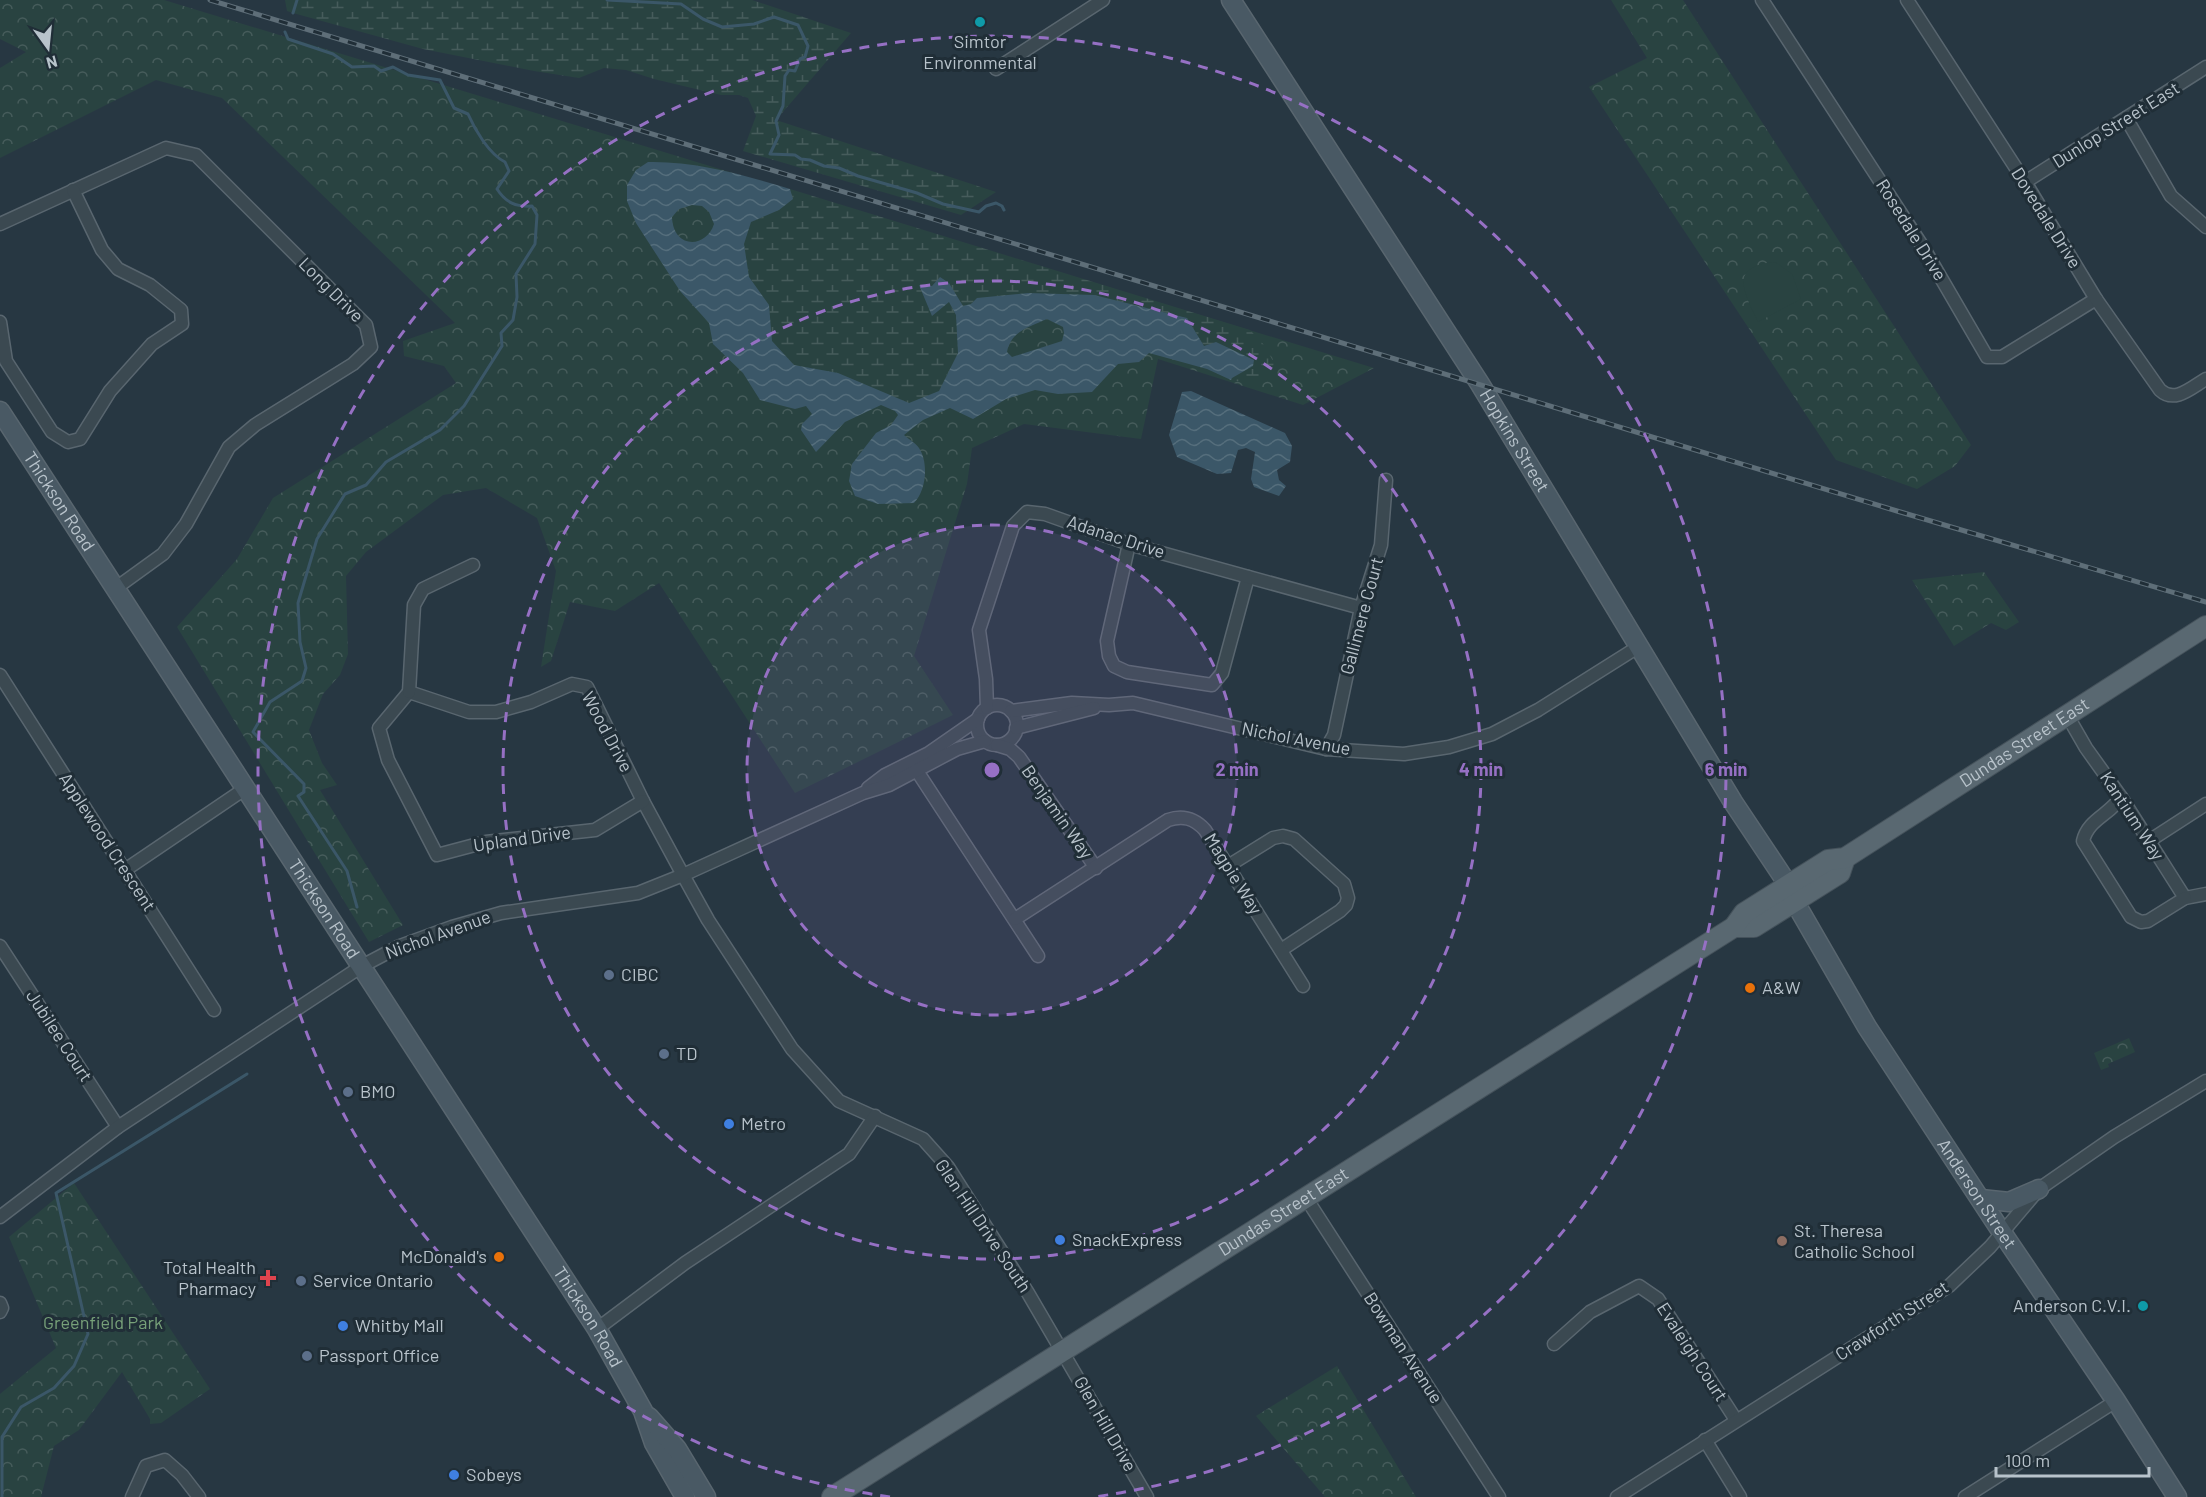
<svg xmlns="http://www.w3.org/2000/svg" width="2206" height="1497" font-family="Barlow,sans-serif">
<defs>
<pattern id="forest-crowns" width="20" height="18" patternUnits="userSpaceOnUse" patternTransform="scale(1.5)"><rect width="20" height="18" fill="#294341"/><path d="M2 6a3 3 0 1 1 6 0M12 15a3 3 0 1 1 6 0" fill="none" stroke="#465c5b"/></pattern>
<pattern id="wetland-marsh" width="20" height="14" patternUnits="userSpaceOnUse" patternTransform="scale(1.5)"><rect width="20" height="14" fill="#294341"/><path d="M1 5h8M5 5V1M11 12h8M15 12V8" fill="none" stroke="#465c5b"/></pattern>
<pattern id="water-waves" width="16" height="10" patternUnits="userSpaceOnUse" patternTransform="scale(1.5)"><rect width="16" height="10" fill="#3b5768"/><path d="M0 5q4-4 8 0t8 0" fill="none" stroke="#556e7c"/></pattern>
</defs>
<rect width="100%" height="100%" fill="#273742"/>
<g fill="url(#forest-crowns)">
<path d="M0 0H164L1374 368 1303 405 1158 359 1141 439 1024 424 972 448 967 484 914 656 953 715 795 793 659 583 615 611 570 602 551 661 541 667 556 571 537 518 486 488 443 495 366 552 346 576 348 654 340 675 323 694 309 730 322 763 337 785 320 790 403 925 369 942 177 627 237 559 273 498 456 383 444 366 404 356 403 341 455 323 222 98 156 80 0 158V68L26 52 0 39Z"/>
<path d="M1611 0H1683L1971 445 1955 466 1917 489 1836 460 1589 87 1647 58Z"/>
<path d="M1984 572 2019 622 2006 630 1991 623 1954 646 1912 580Z"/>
<path d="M2129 1038 2135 1052 2108 1064 2109 1067 2101 1070 2094 1053Z"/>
<path d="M74 1183 210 1389 161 1423 150 1424V1419L122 1372 79 1430 54 1446 41 1497H0V1394L56 1348 9 1237Z"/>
<path d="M1337 1366 1416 1497H1325L1256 1416Z"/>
</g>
<g fill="url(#wetland-marsh)">
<path d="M285 0H752L851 33 776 120 996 192 961 215 743 151 756 116 748 98 739 95H721L654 79 626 70 604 68 579 78 534 71 423 49 293 13 287 11Z"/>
<path d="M790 189 1250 330 1265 346 1274 363 1271 375 1260 385 1231 380 1232 378 1242 374 1204 346 1187 318 1094 295 1028 293 978 298 971 304 962 306 949 284 919 285 932 316 948 301 956 315 958 352 939 391 909 404 838 373 794 365 771 341 769 305 749 277 743 244 751 222 779 210 793 199Z"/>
</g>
<path fill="#294341" d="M1775 262 1792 274 1801 299 1758 322C1744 292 1728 266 1775 262Z"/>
<g fill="url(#water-waves)" fill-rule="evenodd">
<path d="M648 162C696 161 744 175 790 189L793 199 779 210 751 222 744 244 749 277 769 305 772 341 794 365 838 373 909 403 939 391 958 353 956 315 949 302 932 316 919 285 932 286 940 277 949 283 963 306 971 304 977 298 1028 293 1094 295 1187 318 1204 346 1216 342 1254 360 1253 366 1232 378 1231 380 1207 369 1149 353 1139 362 1118 364 1092 392 1058 394 1035 390 1006 399 973 419 950 408 923 420 904 435C908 439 916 443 919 448 929 463 926 491 914 503L878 504 855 496 849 481 852 464 876 433 891 425 898 415 895 411 881 405 845 422 816 452 801 430 802 424 812 414 806 406 795 409 760 400 743 373 713 344 709 323 680 291 636 223 627 201V185L636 170ZM692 205 702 206 709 212 714 224C706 249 673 249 672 217L679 209ZM1047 319 1063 327 1064 333 1062 341 1012 357 1007 352C1011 331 1029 327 1047 319Z"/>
<path d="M1191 391 1285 433 1292 446 1290 462 1277 470 1279 480 1286 486 1279 496 1254 487 1251 479 1255 452 1246 448 1238 450 1231 473 1217 474 1177 457 1169 435 1182 392Z"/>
</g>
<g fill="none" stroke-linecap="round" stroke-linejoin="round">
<g stroke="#3b5768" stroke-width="3">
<path d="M607 0 681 4 703 19 722 27 754 24 774 17 798 25 808 46 805 57 800 59 795 71 789 70 785 76 783 106 776 121 779 135 770 154 795 155 801 159 810 160 824 166 839 168 858 176 917 193 943 204 979 212 986 206 996 203 1002 206 1004 210"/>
<path d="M293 13 297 0"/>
<path d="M285 32 288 39 333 54 352 67 374 66 381 71 393 67 408 75 440 80 454 108 468 114C475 130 489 154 505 162L509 171 497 189C506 203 516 207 532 206L537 215 535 244 516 274 517 297 513 320 501 333 502 346 464 406 440 430 386 462 366 485 345 494 317 539 298 603 300 642 306 668 302 681 270 702 253 732 304 784V792L298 796 347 871 357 907"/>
<path d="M2 1497V1437L21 1407 54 1388 74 1366 88 1334 56 1193 247 1074"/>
</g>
<defs>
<g id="minor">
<path d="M1762 0 1923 247 1987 357H2002L2096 299"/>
<path d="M1907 0 2025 182 2096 299 2160 390C2175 404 2192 387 2206 379"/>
<path d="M996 69 1103 0"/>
<path d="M2126 118 2171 196 2206 227"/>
<path d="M2025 182 2206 67"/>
<path d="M0 224 166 148 196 155 366 325 371 347 353 364 255 425 229 447 186 524 163 554 116 588"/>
<path d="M0 322 6 361 52 432 68 442 80 439 110 391 152 344 182 324 181 310 150 285 118 269 102 250 73 190"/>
<path d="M1129 544 1107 641 1109 656 1114 666 1127 672 1212 685 1222 673 1248 577"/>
<path d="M0 675 214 1010"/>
<path d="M409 692 469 712H496L531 702 572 684 587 687 643 801 683 875 708 920 792 1049 839 1101 923 1139 948 1167 1028 1293 1147 1497"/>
<path d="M409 692 379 728 388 760 437 855 486 842 595 830 643 801"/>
<path d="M409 692 414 605 423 589 473 565"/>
<circle cx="997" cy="725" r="20"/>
<path d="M987 708 986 679 979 630 1013 526 1027 512 1045 514 1129 544 1361 608"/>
<path d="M1011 711 1072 703 1109 705 1133 703 1326 749 1404 754 1449 747 1492 734 1538 710 1638 647"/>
<path d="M2067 715 2086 748 2121 797 2185 898 2206 894"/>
<path d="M1016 728 1094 708"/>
<path d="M997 745 1010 749 1019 757 1096 868"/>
<path d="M1326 749 1334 735 1361 608 1381 545 1386 480"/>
<path d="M917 771 1038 956"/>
<path d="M868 788 885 775 929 753 978 719"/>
<path d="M2121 797C2110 815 2088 819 2083 841L2131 917 2141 922 2148 921 2185 898"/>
<path d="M2149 841 2206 804"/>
<path d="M1228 866 1273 838 1283 836 1294 839 1344 884 1348 898 1346 905 1340 911 1281 950"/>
<path d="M125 870 246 788"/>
<path d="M1015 919 1168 820C1183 815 1194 818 1205 830L1303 986"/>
<path d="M0 946 118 1127"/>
<path d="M1306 1198 1499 1497"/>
<path d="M0 1217 118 1127 362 966 400 946 452 927 501 913 638 893 683 875 863 793 889 785 957 749 985 741"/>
<path d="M0 1303 2 1308 0 1312"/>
<path d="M597 1329 685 1263 849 1154 875 1116"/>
<path d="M1554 1344 1590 1312 1639 1286 1658 1299 1736 1420"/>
<path d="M1705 1440 1740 1497"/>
<path d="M132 1497 146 1466 165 1460 182 1475 199 1497"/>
<path d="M1617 1497 1949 1286 1990 1247 2039 1189 2114 1137 2206 1081"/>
<path d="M1965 1497 2116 1401"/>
</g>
<g id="secondary">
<path id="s1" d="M1231 0 1480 384 1733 802 1783 877 1800 911 1867 1027 2001 1231 2116 1401 2177 1497"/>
<path id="s2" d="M0 411 597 1329 643 1411 654 1443 685 1497"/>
<path d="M1981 1199 2009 1202 2039 1189"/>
<path d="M649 1417 677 1449 706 1497"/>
</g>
<g id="primary">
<path d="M1734 927H1754L1840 873 1845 858"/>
<path id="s3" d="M832 1497 1734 927 1744 913 1828 860 1845 858 2206 626"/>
</g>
</defs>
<use href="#minor" stroke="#59666f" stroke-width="15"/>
<use href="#secondary" stroke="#59666f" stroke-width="21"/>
<use href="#primary" stroke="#45525b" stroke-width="22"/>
<use href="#minor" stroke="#3b4951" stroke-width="12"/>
<use href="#secondary" stroke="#495964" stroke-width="18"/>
<use href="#primary" stroke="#596871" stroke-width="20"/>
<defs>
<path id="rail" d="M210 0 1897 511 2206 602"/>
</defs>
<use href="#rail" stroke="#5e6e78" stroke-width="5"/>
<use href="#rail" stroke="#202e37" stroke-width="3" stroke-dasharray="9" stroke-linecap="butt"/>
</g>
<circle cx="992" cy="770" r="245" fill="#9670c4" fill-opacity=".12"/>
<g fill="none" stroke="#9670c4" stroke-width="3" stroke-dasharray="10 8">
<circle cx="992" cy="770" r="245"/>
<circle cx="992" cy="770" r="489"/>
<path d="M890 1497A734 734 0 1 1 1094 1497"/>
</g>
<g fill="#0f9aa8" stroke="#202e37" stroke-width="2">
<circle cx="980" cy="22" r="6"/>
<circle cx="2143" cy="1306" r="6"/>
</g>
<g fill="#5c6f8a" stroke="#202e37" stroke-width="2">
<circle cx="609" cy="975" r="6"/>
<circle cx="664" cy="1054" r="6"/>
<circle cx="348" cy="1092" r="6"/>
<circle cx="301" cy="1281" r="6"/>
<circle cx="307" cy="1356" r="6"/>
</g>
<g fill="#e8710a" stroke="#202e37" stroke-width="2">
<circle cx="1750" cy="988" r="6"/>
<circle cx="499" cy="1257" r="6"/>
</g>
<g fill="#3f7fe0" stroke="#202e37" stroke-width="2">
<circle cx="729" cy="1124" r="6"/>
<circle cx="1060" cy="1240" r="6"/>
<circle cx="343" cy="1326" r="6"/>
<circle cx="454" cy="1475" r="6"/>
</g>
<circle fill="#8d6e63" stroke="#202e37" stroke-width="2" cx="1782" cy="1241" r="6"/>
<path fill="#e0444e" stroke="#202e37" stroke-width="2" d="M265 1269h6v6h6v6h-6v6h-6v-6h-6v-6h6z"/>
<g text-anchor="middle" stroke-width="6" stroke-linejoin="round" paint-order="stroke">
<g font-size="18" fill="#b8c3cb" stroke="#202e37" text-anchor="start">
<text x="980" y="48" text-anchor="middle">Simtor<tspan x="980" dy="21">Environmental</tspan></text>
<text x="621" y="981">CIBC</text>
<text x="1762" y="994">A&amp;W</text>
<text x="676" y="1060">TD</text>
<text x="360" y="1098">BMO</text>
<text x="741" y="1130">Metro</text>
<text x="1794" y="1237">St. Theresa<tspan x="1794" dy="21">Catholic School</tspan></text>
<text x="1072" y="1246">SnackExpress</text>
<text x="487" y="1263" text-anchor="end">McDonald's</text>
<text x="256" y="1274" text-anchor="end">Total Health<tspan x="256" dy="21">Pharmacy</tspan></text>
<text x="313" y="1287">Service Ontario</text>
<text x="2131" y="1312" text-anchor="end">Anderson C.V.I.</text>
<text x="355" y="1332">Whitby Mall</text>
<text x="319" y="1362">Passport Office</text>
<text x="466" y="1481">Sobeys</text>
</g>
<g font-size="18" fill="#b8c3cb" stroke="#202e37">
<text transform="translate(2116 125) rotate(-32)" y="6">Dunlop Street East</text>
<text transform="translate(2046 218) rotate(58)" y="6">Dovedale Drive</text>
<text transform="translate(1911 230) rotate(58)" y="6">Rosedale Drive</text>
<text transform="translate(331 290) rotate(45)" y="6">Long Drive</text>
<text dy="6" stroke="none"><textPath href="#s1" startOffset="524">Hopkins Street</textPath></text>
<text dy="6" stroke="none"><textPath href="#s2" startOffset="108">Thickson Road</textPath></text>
<text transform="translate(1116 537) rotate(18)" y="6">Adanac Drive</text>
<text transform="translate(1362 616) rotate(-75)" y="6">Gallimere Court</text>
<text transform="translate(607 732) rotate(62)" y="6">Wood Drive</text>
<text transform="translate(1296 739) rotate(11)" y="6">Nichol Avenue</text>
<text dy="6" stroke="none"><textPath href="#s3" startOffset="1414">Dundas Street East</textPath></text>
<text transform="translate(1057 812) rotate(55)" y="6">Benjamin Way</text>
<text transform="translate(2132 816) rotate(57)" y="6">Kantium Way</text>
<text transform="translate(522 839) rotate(-8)" y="6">Upland Drive</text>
<text transform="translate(107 842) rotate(57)" y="6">Applewood Crescent</text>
<text transform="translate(1233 874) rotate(58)" y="6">Magpie Way</text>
<text dy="6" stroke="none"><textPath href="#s2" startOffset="594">Thickson Road</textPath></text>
<text transform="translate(438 935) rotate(-20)" y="6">Nichol Avenue</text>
<text transform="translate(59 1036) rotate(57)" y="6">Jubilee Court</text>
<text dy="6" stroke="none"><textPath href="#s1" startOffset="1408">Anderson Street</textPath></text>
<text dy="6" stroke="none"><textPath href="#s3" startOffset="534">Dundas Street East</textPath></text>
<text transform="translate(983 1226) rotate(56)" y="6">Glen Hill Drive South</text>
<text dy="6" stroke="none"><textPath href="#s2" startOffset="1080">Thickson Road</textPath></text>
<text transform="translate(1892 1321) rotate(-33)" y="6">Crawforth Street</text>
<text transform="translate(1403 1348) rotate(57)" y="6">Bowman Avenue</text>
<text transform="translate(1692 1352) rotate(57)" y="6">Evaleigh Court</text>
<text transform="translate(1105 1424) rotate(60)" y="6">Glen Hill Drive</text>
</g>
<g font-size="18" fill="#77a179" stroke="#202e37">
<text x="103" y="1329">Greenfield Park</text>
</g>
</g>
<circle cx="992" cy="770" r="9" fill="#9670c4" stroke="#202e37" stroke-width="3"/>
<g font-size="18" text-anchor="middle" font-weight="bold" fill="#9670c4" stroke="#202e37" stroke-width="6" stroke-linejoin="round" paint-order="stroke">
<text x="1237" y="776">2 min</text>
<text x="1481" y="776">4 min</text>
<text x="1726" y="776">6 min</text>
</g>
<g transform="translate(48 48) rotate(165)" stroke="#202e37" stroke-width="4.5" paint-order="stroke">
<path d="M0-4.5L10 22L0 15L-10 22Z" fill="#b8c3cb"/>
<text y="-9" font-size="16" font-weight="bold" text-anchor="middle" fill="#b8c3cb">N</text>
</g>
<path d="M1996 1467v9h153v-9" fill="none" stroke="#b8c3cb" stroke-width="3"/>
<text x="2005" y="1467" font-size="18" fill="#b8c3cb" stroke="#202e37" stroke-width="4.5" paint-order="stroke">100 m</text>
</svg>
